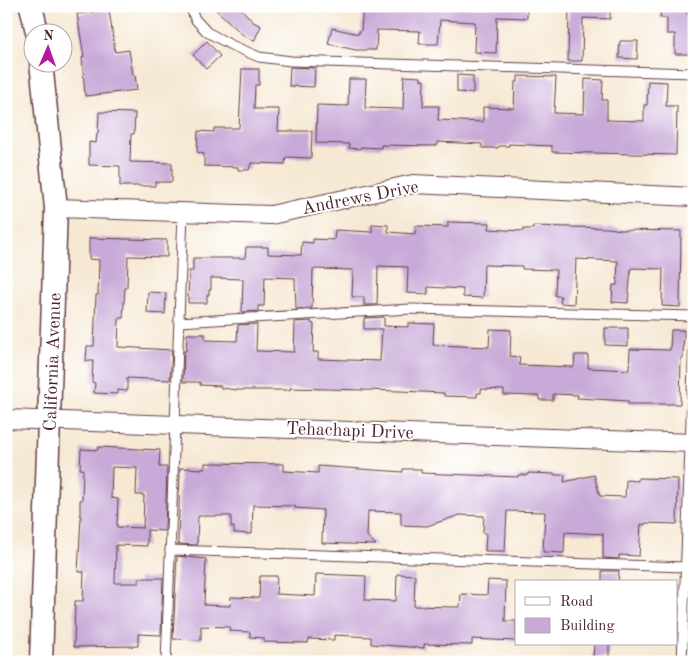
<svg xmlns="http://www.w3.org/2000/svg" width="700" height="668" font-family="'Old Standard TT',serif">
<rect width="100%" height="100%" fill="#fff"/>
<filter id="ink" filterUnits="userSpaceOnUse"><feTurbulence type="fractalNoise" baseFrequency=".02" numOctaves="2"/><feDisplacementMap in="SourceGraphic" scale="10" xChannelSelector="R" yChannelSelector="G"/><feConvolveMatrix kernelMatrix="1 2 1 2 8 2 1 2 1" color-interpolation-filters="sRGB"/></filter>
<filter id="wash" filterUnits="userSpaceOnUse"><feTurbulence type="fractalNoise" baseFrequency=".0096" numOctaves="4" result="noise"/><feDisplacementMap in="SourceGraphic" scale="20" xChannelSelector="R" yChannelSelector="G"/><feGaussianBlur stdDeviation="1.12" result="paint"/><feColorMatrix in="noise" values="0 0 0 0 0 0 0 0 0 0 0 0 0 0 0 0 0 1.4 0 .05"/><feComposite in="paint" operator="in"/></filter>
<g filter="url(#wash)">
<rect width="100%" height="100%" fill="#f6e9d4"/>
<g id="blocks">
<g fill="#c8aad8" fill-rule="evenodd">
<path d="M212 6H239L253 22 261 26 254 41 243 35Z"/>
<path d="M363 6H527V18L497 17 496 53 474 52 475 22 440 20 438 44H419L420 31 377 30 376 50H356L328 44 332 28 359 34V31H361Z"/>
<path d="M569 6H610V19L583 18 582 61H568Z"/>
<path d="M661 6H687V14H693L690 54H675V34H667V18H660Z"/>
<path d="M109 10 115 52 129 50 133 75H135L137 90 85 96 82 57H84L77 14Z"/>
<path d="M207 41 220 56 206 69 193 55Z"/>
<path d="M620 41H638L637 59 619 58Z"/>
<path d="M290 67 315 68 314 87 289 86Z"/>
<path d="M242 69H259V85H255L254 109H279L278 131H312L311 158 286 157 285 164 251 163 249 170H238V167L204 166V154L197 152 198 131 214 132V128H239Z"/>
<path d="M457 75 473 76V93L457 92Z"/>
<path d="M404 76 421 77V80H424L423 106H439L438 120 483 122V107L514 108 515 82H518V76L556 77 554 113 584 114 585 79 603 80 602 100H607V120L644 121V105H647L648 81 667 82 666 106H677L676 155 552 152V146L509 144V146H499L498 148H482V144L437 142V146L381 145V148L361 147 360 149 349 148V144L316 143 317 105 348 106 349 79H366L365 108 403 109Z"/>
<path d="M99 112 135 113 134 134H131L130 162 172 163V182H155V186H120V166L89 165V142L96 143 97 134H98Z"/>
<path d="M448 222 490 223 489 229 523 231V229H533V226L608 228 622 230 681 231 680 307 662 306 663 269 631 268 628 303 612 302 613 285H617L618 261 576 259 574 304 560 303 561 296H555L556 270 522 269V266L484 265 483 298 463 297V289L428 287V294L407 293 408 267 378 266 377 305H364V297H352L353 270 313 269 312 308 296 309 295 278 265 277 264 306H258V311L242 312 243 279 211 278V290H209V295H207V303H188L189 271H193V258H245L246 247H268V254L301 255 302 242 313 243V239L334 240 335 230 372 232V224L388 225V232L415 234 416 226 448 227Z"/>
<path d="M89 238 167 240V257L128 256 127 287H125L123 318H119L118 347 172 350 170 380 127 378V391L118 390V394L94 393 95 383 92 382 93 361H86L87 346H94L96 295H98L99 260 89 259Z"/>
<path d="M148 292 166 293 165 314 147 313Z"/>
<path d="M384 317V326L408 327V323L434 324 433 345 489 347 490 329 511 330 510 356 520 357 519 365 574 367 575 355H588V368L629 370 630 349 670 350 671 330H684L683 358H681L680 404H628V401L577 398 578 395 553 394V400H539V396L504 395V390L481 389V393H477V397L444 396V393L400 391 290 388V390H237L221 388V386L200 385V382H183L184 351H186L187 334H205V340L237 341 238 325 257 324 256 351 294 352 295 322 311 321V323L314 324 313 352H318V359L380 361 382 329H364V318Z"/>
<path d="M605 328H628V346L605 345Z"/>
<path d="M98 447 160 450 159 467H167L165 531 147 530V546L116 545 115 583H139V578H163L161 635 138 634V646L74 647 75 601H83L84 572H78L81 517H80V500H82L83 469H80L81 449 98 450ZM112 467 137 468 136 495H144L143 528 117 527 118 499 111 498Z"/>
<path d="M205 463 284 464V471L318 473V466L403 472V469H421V473L518 477V475H528V473L555 474V475H565L564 482 594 475 600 496 625 497 626 480 638 481V478L678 479 677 524 645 523V525L641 524 639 556 619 555V559L603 558V534L565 532 564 553 543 552 545 512 507 511 505 551H485L486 533H483L484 516 460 515 427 526 401 525V512L368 511 367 536 376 545 322 543 323 510 295 508V506L253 505 252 534 234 533V527H231V516H198L197 545 178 544 180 468 205 469Z"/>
<path d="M177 556 206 559 204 605 230 606 231 597 259 598 260 576H277L276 594 315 596 316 574 366 576 365 600 396 601 397 574 415 575 414 606 454 607H460L461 594 487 595 488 580 506 581 505 621H516V641L472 639V645L424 644V648L371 644V637L334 635V640L309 639 308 643 264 642V638L250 637V632L229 631 230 627 201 626V640L173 639Z"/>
<path d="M602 571H619L618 582H602Z"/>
<path d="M594 644H609V657H593Z"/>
</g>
</g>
</g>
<g filter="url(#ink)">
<use href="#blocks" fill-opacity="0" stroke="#643d44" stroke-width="1"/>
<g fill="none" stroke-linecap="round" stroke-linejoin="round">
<defs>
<g id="service">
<path d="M190 6 195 19 207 32 231 45 259 57 291 61 694 73"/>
<path d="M179 322 411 309 694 316"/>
<path d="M170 550 685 567"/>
<path d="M166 662 183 213"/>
<path d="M682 662 694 340"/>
</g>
<g id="minor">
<path d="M56 208 271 215 413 184 694 197"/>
<path d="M6 419 694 443"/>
</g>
<g id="tertiary">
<path d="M31 6 37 32"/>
<path d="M41 62 56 208 41 662"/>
</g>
</defs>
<use href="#service" stroke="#643d44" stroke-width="11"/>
<use href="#minor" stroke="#643d44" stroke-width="20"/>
<use href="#tertiary" stroke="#643d44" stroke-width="25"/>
<use href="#service" stroke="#fff" stroke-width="9"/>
<use href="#minor" stroke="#fff" stroke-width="18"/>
<use href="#tertiary" stroke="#fff" stroke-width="22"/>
</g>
</g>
<g text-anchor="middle" stroke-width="4" stroke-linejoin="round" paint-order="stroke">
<g font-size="18" fill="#4a1f2b" stroke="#fff">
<text transform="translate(360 197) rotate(-11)" y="6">Andrews Drive</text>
<text transform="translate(52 362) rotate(-88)" y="6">California Avenue</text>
<text transform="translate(350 430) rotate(2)" y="6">Tehachapi Drive</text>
</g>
</g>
<rect width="700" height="668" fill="none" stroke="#fff" stroke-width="25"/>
<rect x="515" y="580" width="162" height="65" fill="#ffffff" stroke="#b7a5aa"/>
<rect x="525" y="597" width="25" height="8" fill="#ffffff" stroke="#b7a5aa"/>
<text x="560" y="606" font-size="15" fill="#4a1f2b">Road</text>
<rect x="525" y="618" width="25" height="15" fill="#c8aad8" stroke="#b7a5aa"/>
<text x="560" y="630" font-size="15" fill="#4a1f2b">Building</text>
<g transform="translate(48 48) rotate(2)"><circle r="24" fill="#ffffff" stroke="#b7a5aa"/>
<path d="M0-4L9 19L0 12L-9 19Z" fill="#b5179e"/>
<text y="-8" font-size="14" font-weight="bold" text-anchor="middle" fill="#4a1f2b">N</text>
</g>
</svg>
